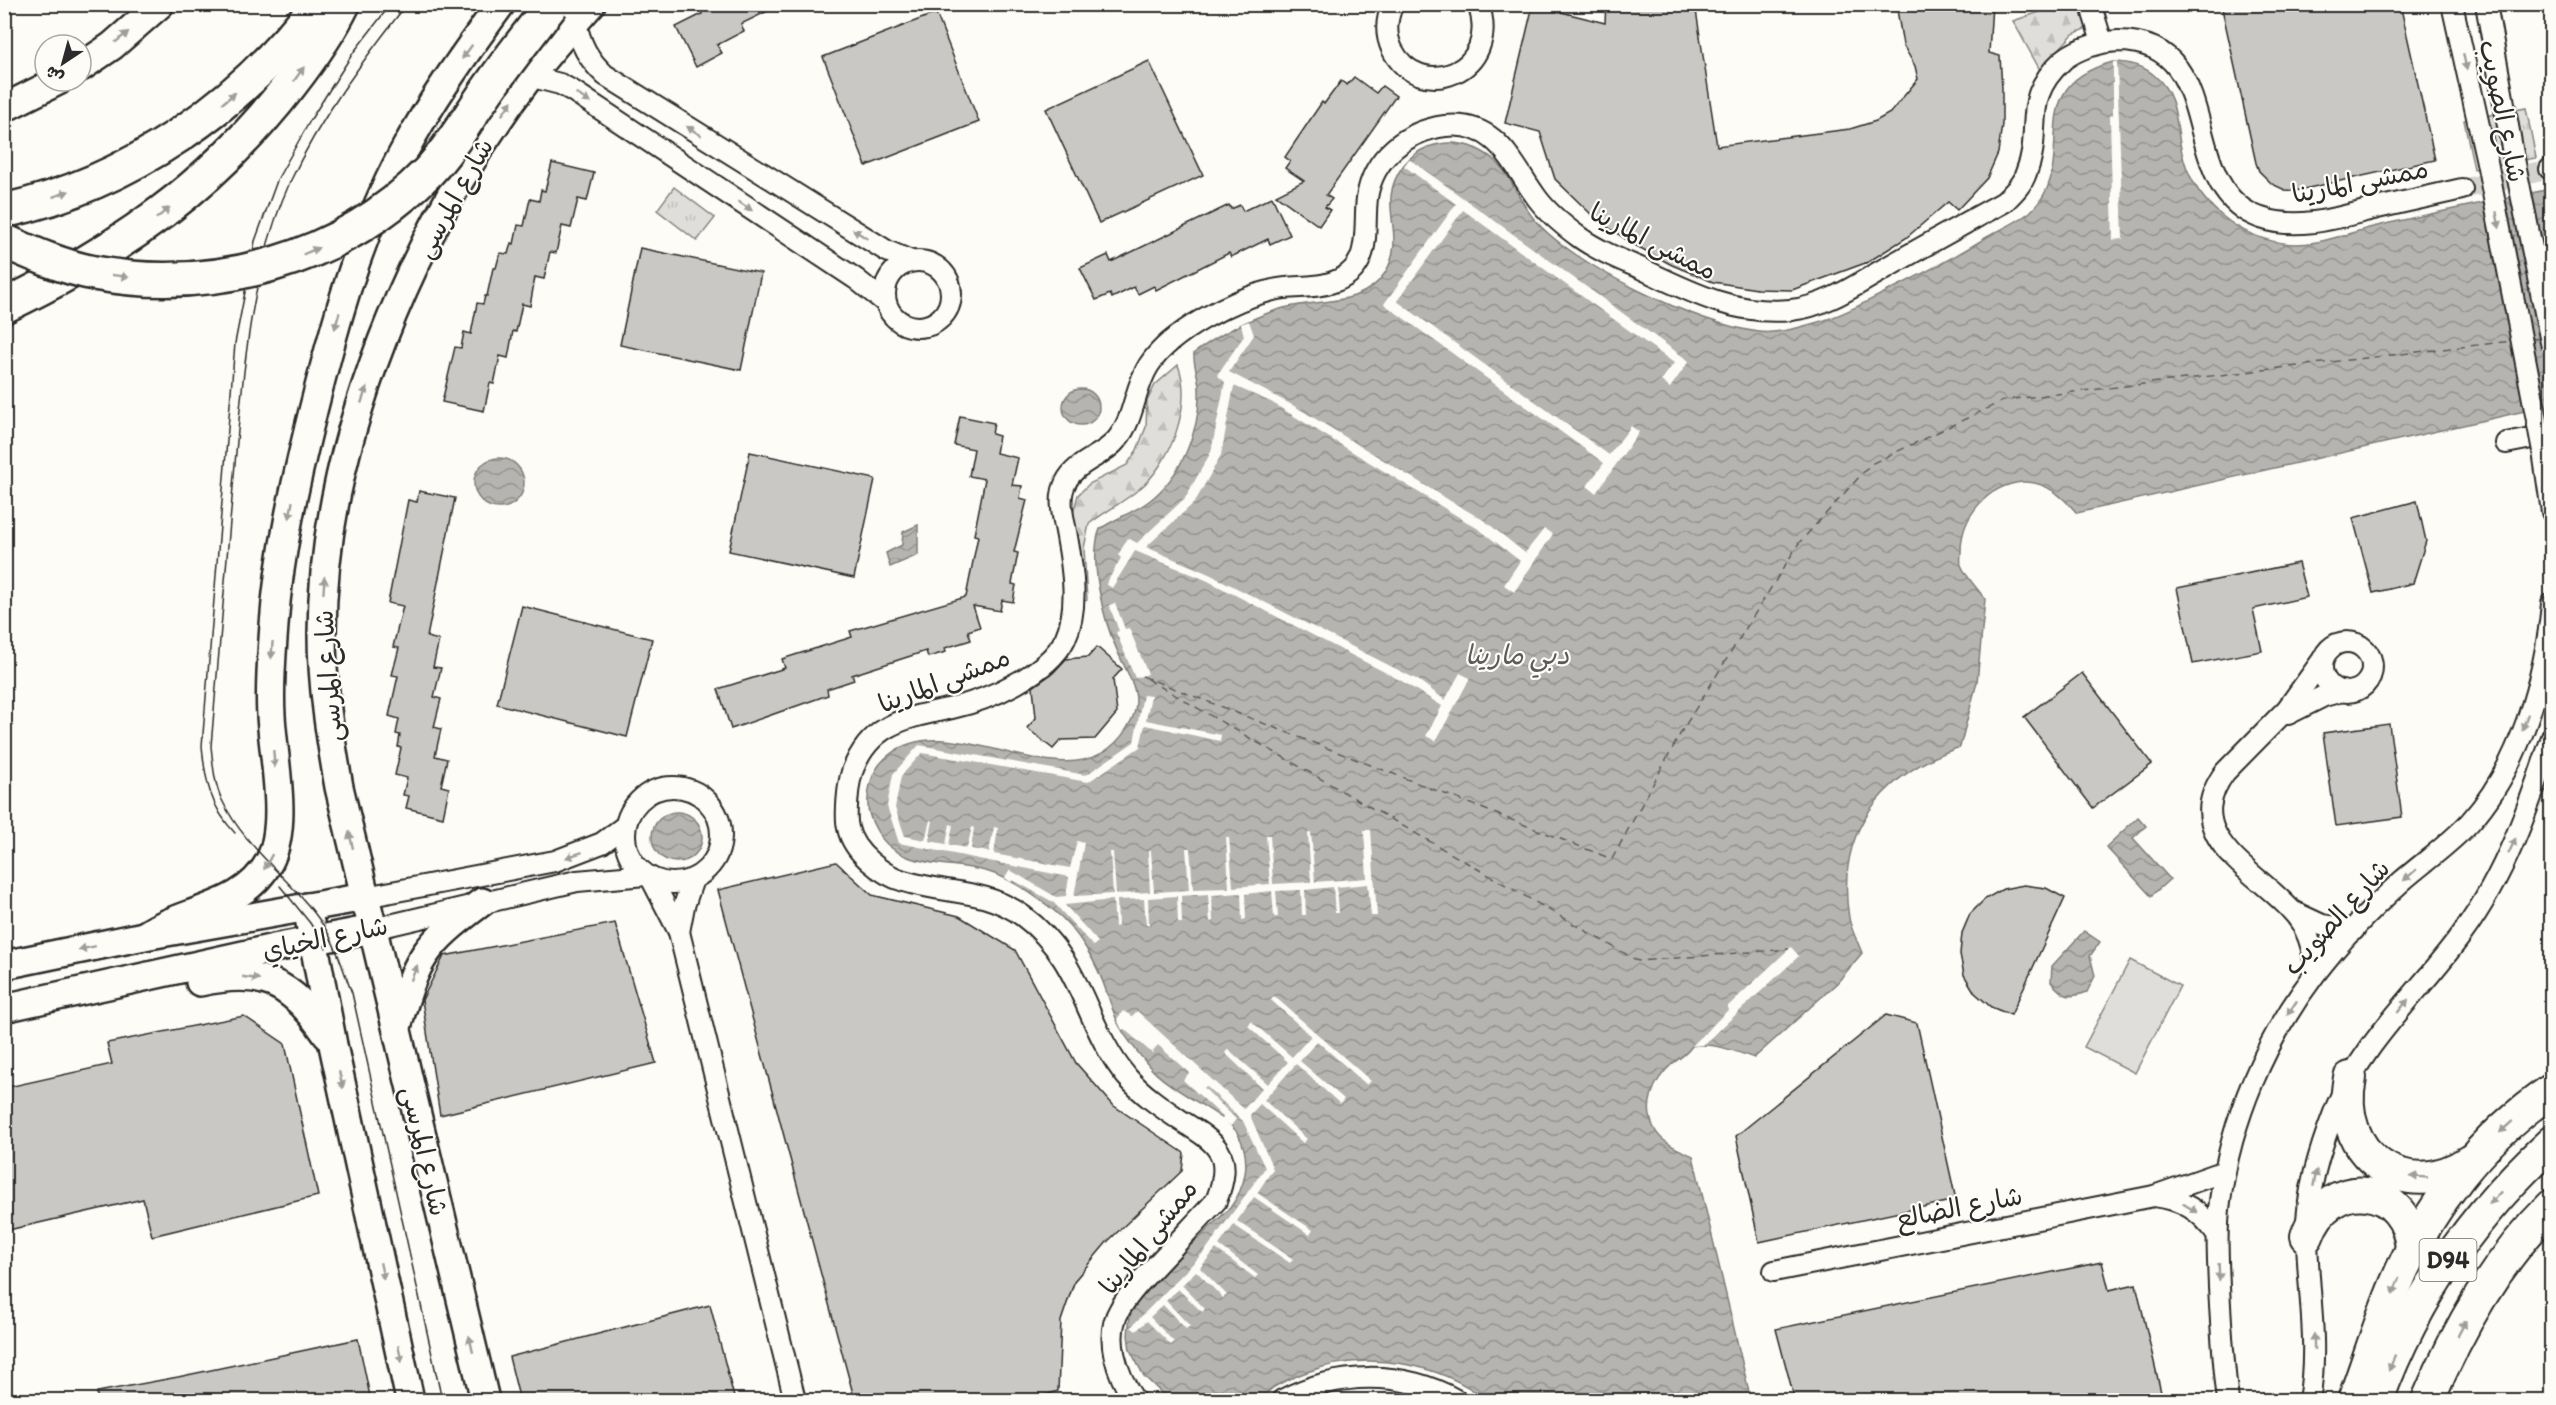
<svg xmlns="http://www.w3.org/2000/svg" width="2556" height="1405" font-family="Itim,'Playpen Sans Arabic',sans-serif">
<defs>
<pattern id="forest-firs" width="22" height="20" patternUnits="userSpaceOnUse" patternTransform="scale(1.5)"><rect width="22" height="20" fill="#dfdeda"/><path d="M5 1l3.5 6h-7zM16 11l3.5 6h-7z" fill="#c0bfbb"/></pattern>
<pattern id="park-tufts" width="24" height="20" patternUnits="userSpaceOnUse" patternTransform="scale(1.5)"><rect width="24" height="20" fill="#dfdeda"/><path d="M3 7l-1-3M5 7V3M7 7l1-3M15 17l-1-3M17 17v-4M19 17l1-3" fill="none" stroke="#c0bfbb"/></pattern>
<pattern id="water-waves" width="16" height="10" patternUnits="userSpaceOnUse" patternTransform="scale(1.5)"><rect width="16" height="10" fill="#b5b4b1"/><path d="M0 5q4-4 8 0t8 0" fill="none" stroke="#939390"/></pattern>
</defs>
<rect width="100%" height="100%" fill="#fdfcf7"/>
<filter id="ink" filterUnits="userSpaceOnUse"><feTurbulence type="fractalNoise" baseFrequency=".0167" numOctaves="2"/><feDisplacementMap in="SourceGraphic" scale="12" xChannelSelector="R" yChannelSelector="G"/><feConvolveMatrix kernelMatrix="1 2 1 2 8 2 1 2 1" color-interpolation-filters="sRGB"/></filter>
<g filter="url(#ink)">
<g fill="url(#forest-firs)" stroke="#858482" stroke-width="1.5">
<path d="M2063 4 2103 5 2107 19 2073 34 2040 70 2013 21Z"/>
<path d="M1178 365C1193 404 1171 464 1138 490 1123 502 1105 512 1089 524L1084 548 1087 600 1083 602 1079 600 1072 517 1078 495 1089 484 1127 465 1137 450 1146 427 1147 401 1155 385Z"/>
</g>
<g fill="url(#park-tufts)" stroke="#858482" stroke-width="1.5">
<path d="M2526 108 2536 158 2474 169 2464 120Z"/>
<path d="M674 187 715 218 697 241 657 210Z"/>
</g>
<path fill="#dfdeda" stroke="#858482" stroke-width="1.5" d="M2130 960 2180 986 2135 1073 2084 1047Z"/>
<g fill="url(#water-waves)" stroke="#7e7d7b" stroke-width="1.5">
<path d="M2113 62C2129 62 2143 65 2155 76 2181 98 2174 130 2184 160 2197 204 2239 237 2283 243 2313 248 2344 234 2373 227 2432 213 2492 201 2551 189V405L2077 513C2063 497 2046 481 2023 482 1987 485 1961 517 1961 551 1961 555 1960 561 1961 565 1966 577 1978 589 1985 599L1977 682 1960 747C1881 774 1835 832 1849 918 1851 930 1858 942 1862 953L1837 983 1754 1058C1735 1051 1713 1042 1692 1046 1686 1055 1679 1058 1672 1064 1653 1081 1642 1107 1655 1130 1662 1143 1680 1150 1693 1156L1751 1400H1487C1438 1362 1366 1350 1307 1372 1296 1376 1284 1381 1274 1387 1268 1391 1262 1399 1255 1400 1247 1403 1175 1402 1168 1399L1144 1376 1130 1350 1128 1335 1130 1315 1145 1288 1230 1208C1246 1186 1252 1160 1238 1134 1226 1113 1170 1092 1149 1066 1138 1053 1127 1040 1119 1025 1114 1015 1111 1004 1107 993 1097 963 1078 929 1052 909 1033 894 1012 879 989 872 951 860 899 871 877 831 871 820 867 812 868 799 869 781 875 766 889 755 956 699 1082 822 1132 719 1144 693 1126 673 1117 650 1104 622 1088 559 1100 529 1116 518 1133 513 1149 501 1181 477 1201 429 1199 389 1199 376 1193 366 1194 353 1220 334 1246 320 1277 310 1312 298 1362 309 1385 273 1409 234 1374 205 1403 166 1409 158 1418 151 1428 147 1451 139 1472 143 1492 158 1511 173 1518 200 1534 219 1573 266 1699 325 1759 332 1778 334 1797 328 1815 323 1844 315 1867 301 1894 288 1926 272 1957 256 1987 237 2001 229 2018 222 2030 212 2084 164 2016 87 2113 62Z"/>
<circle cx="1081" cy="407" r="18"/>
<circle cx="499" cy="483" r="25"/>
<path d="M918 525V555L890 567 886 553 902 545 903 532Z"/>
<circle cx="677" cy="837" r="25"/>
<path d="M2138 817 2146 826 2133 838 2170 879 2151 896 2106 847Z"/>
<path d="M2084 931 2100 942 2090 956 2095 976 2087 992C2068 999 2064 997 2051 982L2052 966Z"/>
</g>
<g fill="#fdfcf7">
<path d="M2113 62H2117L2123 239 2113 240 2110 116 2113 115Z"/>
<path d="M1409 159 1689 361 1670 388 1661 381 1674 363 1463 210 1397 301 1609 455 1631 426 1639 432 1596 493 1587 486 1604 463 1384 304 1456 204 1404 166Z"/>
<path d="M1249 321 1254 335 1229 372 1296 407 1454 503 1485 521 1525 553 1544 529 1553 534 1514 592 1504 585 1520 561 1480 530 1271 402 1234 386 1221 455 1195 502 1146 547 1209 574 1418 680 1445 700 1460 673 1470 678 1436 741 1426 736 1442 706 1398 679 1206 580 1135 551 1112 588 1106 584 1121 558 1118 555 1128 538 1137 543 1185 498 1211 452 1225 382 1217 375 1244 336 1241 324Z"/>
<path d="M1115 603 1125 629 1129 628 1148 674 1135 678 1116 632 1119 631 1109 605Z"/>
<path d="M1143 695 1151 696 1146 720 1221 735 1220 741 1145 725 1140 747 1088 782 922 753 901 776 895 808 905 836 925 840 930 820 933 821 929 841 946 844 950 824 953 825 949 845 967 848 972 827 974 828 971 849 989 852 994 827 998 828 994 854 1070 868 1077 841 1084 843 1074 896 1113 894 1110 852H1113L1116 894 1150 892 1148 851H1151L1154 892 1189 890 1186 848H1190L1193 889 1229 888 1226 837H1229L1233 887 1270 884 1266 835H1270L1273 884 1311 882 1308 833 1311 832 1315 882 1367 878 1364 830H1371L1377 916H1371L1368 884 1337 887 1339 913H1335L1333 887 1305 890 1306 915H1302L1301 890 1276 891 1278 917H1274L1272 891 1245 894 1246 919 1242 920 1241 893 1212 895 1213 921 1210 922 1208 894 1181 896 1182 923H1178L1177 896 1148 898 1149 925H1146L1144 899 1117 900 1118 926 1115 927 1113 900 1065 905 1098 942 1093 946 1053 902 1013 880 1011 882 1005 878 1010 870 1056 897 1066 896 1069 877 899 843 887 806 893 774 919 745 1086 775 1134 742Z"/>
<path d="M1791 947 1799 956 1703 1045 1692 1046 1729 1009 1727 1007Z"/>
<path d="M1274 996 1371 1081 1367 1085 1317 1041 1300 1061 1344 1099 1340 1104 1296 1064 1264 1100 1307 1139 1303 1143 1260 1104 1250 1115 1273 1169 1257 1193 1313 1230 1310 1235 1254 1197 1237 1221 1293 1259 1290 1263 1234 1225 1219 1245 1258 1275 1255 1278 1216 1249 1200 1268 1227 1295 1223 1298 1196 1271 1182 1285 1205 1309 1202 1312 1178 1289 1166 1301 1190 1326 1186 1329 1163 1305 1150 1317 1174 1342 1171 1345 1147 1321 1136 1331 1131 1327 1205 1251 1265 1168 1243 1121 1206 1086 1204 1088 1236 1119 1231 1126 1222 1120 1223 1117 1183 1080 1189 1073 1158 1045 1152 1053 1124 1029 1122 1030 1117 1019 1123 1011 1132 1016 1137 1011 1244 1109 1262 1088 1225 1053 1228 1049 1268 1084 1288 1062 1248 1026 1251 1021 1292 1057 1311 1036 1271 1000Z"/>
</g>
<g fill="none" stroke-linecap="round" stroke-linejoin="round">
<g stroke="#5b5b5a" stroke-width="1.5" stroke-dasharray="8 6" stroke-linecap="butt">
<path d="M2532 339 2542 338"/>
<path d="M1142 676 1612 859 1683 729 1799 543 1871 464 2005 400 2512 341"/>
<path d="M1147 679 1638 961 1789 949"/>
</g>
</g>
<g fill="#c9c8c4" stroke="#2b2b2b" stroke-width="1.5">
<path d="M714 4H782L741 24 744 31 717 45 722 53 696 67 676 27 702 14 701 11Z"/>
<path d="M1606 4H1695L1717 146 1850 129 1876 121 1890 113 1918 79 1915 66 1903 45 1896 4H1992L1989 53 2000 56 2002 88V124L1998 153 1987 178 1957 210 1948 202 1906 238 1868 262 1792 290 1757 289 1713 282 1672 265 1633 244 1597 220 1555 179 1540 132 1505 123 1533 5 1605 23Z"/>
<path d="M2221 4H2400L2435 160 2295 191 2285 190 2272 184 2259 171 2256 163Z"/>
<path d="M936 13 979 122 866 166 823 57Z"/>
<path d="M1149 61 1203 175 1099 223 1046 109Z"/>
<path d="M1354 77 1376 93 1382 86 1396 96 1326 195 1332 199 1325 207 1330 210 1319 226 1276 195 1304 181 1285 168 1290 161 1285 157 1322 102 1324 104 1341 81 1347 85Z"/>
<path d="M552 163 594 173 587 201 578 199 571 228 562 226 556 253 550 252 544 279 535 277 530 306 522 304 516 332 513 331 508 358 500 356 494 384 490 383 484 411 442 402 455 347 461 348 464 332 471 334 477 303 483 304 485 296H487L493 268H496L500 253 508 254 511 243 514 244 518 225 524 226 530 199 539 201 541 190 545 191Z"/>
<path d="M1272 197 1290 235 1270 244 1268 239 1231 257 1229 253 1156 290 1154 286 1138 294 1134 287 1112 298 1110 294 1096 300 1080 268 1108 255 1111 262 1229 205 1231 209 1240 205 1243 211Z"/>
<path d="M640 248 761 273 741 370 620 345Z"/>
<path d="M960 416 994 423 992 434 999 436 996 453 1018 458 1012 485 1022 486 1020 498 1027 500 1014 552 1018 553 1012 584 1016 585 1013 602 1002 600 1000 611 973 606 980 627 968 631 971 640 945 648 946 652 928 657 926 651 852 675 854 680 827 689 828 695 731 729 718 689 785 668 782 659 852 637 850 631 966 597 978 536 974 535 985 479 969 476 974 449 954 445Z"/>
<path d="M750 452 875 479 854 578 729 551Z"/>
<path d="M419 491 455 498 427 637 439 640 433 667 441 668 434 697 441 699 434 727 441 729 435 756 447 759 441 786 449 788 443 817 406 808 409 796 403 795 407 778 395 775 401 748 398 747 400 735 396 734 399 719 389 716 398 676 392 675 399 648 393 647 403 606 388 603 408 500 417 502Z"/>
<path d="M2417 501 2426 541 2413 583 2373 593 2353 518Z"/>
<path d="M2298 563 2307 597 2253 609 2262 651 2193 664 2177 588Z"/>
<path d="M522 606 652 639 627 737 497 704Z"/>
<path d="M1097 647 1122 669 1113 679 1117 713 1095 739 1061 740 1053 749 1027 728 1036 718 1033 687 1053 673 1066 659 1088 657Z"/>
<path d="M2082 673 2152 764 2093 808 2024 717Z"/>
<path d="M2389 724 2402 817 2336 826 2323 733Z"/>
<path d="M836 862 872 895 959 916 1015 950 1076 1063 1114 1106 1184 1153 1182 1171 1107 1242 1075 1280 1061 1321 1058 1391 1027 1401H855L718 890Z"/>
<path d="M2024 885 2046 888 2065 898 2011 1015 1991 1007 1975 993 1964 975 1960 954 1962 933 1970 914 1985 899 2003 889Z"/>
<path d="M615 923 656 1063 440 1115 422 1000 444 956Z"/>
<path d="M1886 1015 1917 1023 1956 1200 1759 1242 1736 1136Z"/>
<path d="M244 1016 285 1044 318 1196 152 1236 143 1199 4 1231V1088L112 1064 107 1043Z"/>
<path d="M2102 1262 2109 1290 2136 1284 2163 1401H1795L1776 1329Z"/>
<path d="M710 1305 735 1401H520L509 1357Z"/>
<path d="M358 1339 371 1401H97V1392L178 1377Z"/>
</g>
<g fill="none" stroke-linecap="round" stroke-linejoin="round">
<path stroke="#d3d2ce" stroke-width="20" stroke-dasharray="20 10" stroke-linecap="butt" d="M2462 189 2550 169"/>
<defs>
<g id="street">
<path d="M1393 4C1386 19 1385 34 1392 49 1419 104 1503 72 1478 4"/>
<path d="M2452 4 2487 162"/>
<path d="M2486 4 2514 159"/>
<path d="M2093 13 2102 42"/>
<path d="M576 22C580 44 588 59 605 75L887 251 911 261"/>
<path d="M529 76 560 84 573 91 856 279 886 303"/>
<path d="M2550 169H2552"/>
<circle cx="918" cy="294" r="33"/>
<path d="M2506 443 2552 434"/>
<path d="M2543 451 2552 512"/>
<circle cx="2347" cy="667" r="25"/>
<path d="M2288 714 2324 696 2342 691"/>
<circle cx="673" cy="835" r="48"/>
<path d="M651 878 679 932 795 1400"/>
<path d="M365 897 555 861 602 843 625 826"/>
<path d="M2294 912 2322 925 2354 930"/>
<path d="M373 929 577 881 646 875"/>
<path d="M679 932 684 906 693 879"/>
<path d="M2315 973C2314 950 2308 927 2291 910 2254 869 2178 836 2225 772L2287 709 2323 659"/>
<path d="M2154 1196C2182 1199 2201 1211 2217 1234"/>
<path d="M1774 1271 2154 1196 2225 1171"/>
<path d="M1134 1400C1118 1376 1103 1337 1120 1309 1130 1291 1145 1277 1159 1262 1178 1242 1197 1221 1216 1201 1235 1154 1217 1143 1180 1120 1161 1107 1142 1094 1127 1077 1083 1024 1084 961 1023 916 985 888 945 894 904 881 882 875 853 852 848 828 845 816 848 784 852 772 870 722 907 718 952 708 988 700 1048 674 1065 639 1079 609 1073 569 1067 537 1064 519 1057 499 1066 482 1076 461 1105 456 1118 438 1135 417 1134 388 1149 365 1171 331 1234 299 1273 290 1292 285 1311 289 1330 283 1374 270 1363 232 1367 198 1373 157 1407 131 1445 126 1497 120 1512 164 1537 198 1548 213 1564 226 1579 237 1597 250 1619 259 1640 268 1688 291 1736 316 1791 310 1824 307 1856 285 1884 269 1924 246 1964 224 2004 202 2013 193 2022 185 2026 173 2044 130 2019 100 2063 60 2078 48 2100 42 2118 41 2229 41 2174 189 2261 218 2299 231 2340 217 2377 208 2405 202 2434 195 2462 189"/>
<path d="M1282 1400C1337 1371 1402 1370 1456 1400"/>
<path d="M2228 1400C2223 1363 2221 1325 2219 1287 2218 1259 2216 1230 2220 1201 2231 1119 2265 1040 2315 974 2340 941 2371 909 2402 881 2425 861 2450 844 2470 822 2521 765 2545 678 2552 604"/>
<path d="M2309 1400C2319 1345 2308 1293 2307 1238 2305 1195 2320 1149 2335 1110 2362 1042 2420 992 2462 934 2506 874 2529 806 2552 737"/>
</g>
<g id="secondary">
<path d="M81 67 112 46 160 4"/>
<path d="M4 108 58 81"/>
<path d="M307 907 333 1045 410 1400"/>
<path d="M144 936C185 908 244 909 269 862 289 825 273 757 271 715 269 685 272 654 274 625 279 553 296 480 313 411 335 323 359 235 402 155 430 102 465 53 501 4"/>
<path d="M4 965 144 936 365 897"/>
<path d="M200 982C263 968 291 982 327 1035"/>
<path d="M4 1008 279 947 373 929"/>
<path d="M397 1027C417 957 423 946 482 902"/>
<path d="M485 1400 339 787C330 736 322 686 322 634 322 442 414 228 529 77 548 52 570 28 591 4"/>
</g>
<g id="primary">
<path d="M2350 1078C2334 1154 2405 1206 2470 1161"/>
<path d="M2307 1236C2329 1172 2410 1183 2412 1251"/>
<path d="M2354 1400C2368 1362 2380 1322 2396 1284 2428 1207 2482 1137 2552 1090"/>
<path d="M2377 1400C2413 1300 2473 1214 2552 1142"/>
<path d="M2428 1400C2458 1329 2496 1261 2552 1206"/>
</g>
<g id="highway">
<path d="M4 211C130 183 240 106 318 4"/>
<path d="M4 306C118 252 213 185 290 85 310 59 329 33 343 4"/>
</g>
</defs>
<use href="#street" stroke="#2b2b2b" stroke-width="24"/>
<use href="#secondary" stroke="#2b2b2b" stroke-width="32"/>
<use href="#primary" stroke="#2b2b2b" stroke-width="36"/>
<use href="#highway" stroke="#2b2b2b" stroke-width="38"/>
<use href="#street" stroke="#fdfcf7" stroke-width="20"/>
<use href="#secondary" stroke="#fdfcf7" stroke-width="27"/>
<use href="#primary" stroke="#fdfcf7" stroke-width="32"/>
<use href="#highway" stroke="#fdfcf7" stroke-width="33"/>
<g stroke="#2b2b2b" stroke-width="1.5">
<path d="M407 4C363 60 320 118 290 182 249 274 243 376 234 475 226 565 219 656 211 746 213 764 214 783 222 800 245 849 294 881 323 925 337 946 343 970 352 993L442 1400"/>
<path d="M235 833C211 808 205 781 202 746L235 343 255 241 278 178 311 119 353 53 391 4"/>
<path d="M280 886 310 923 326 948"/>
</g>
<defs>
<g id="street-bridge">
<path d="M2514 159 2552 347"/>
<path d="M2487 162 2543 451"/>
</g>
<path id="highway-bridge" d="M4 241C33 254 63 267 94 273 214 295 342 260 428 172 450 149 466 121 484 95 505 64 529 34 552 4"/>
</defs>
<use href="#street-bridge" stroke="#2b2b2b" stroke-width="24" stroke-linecap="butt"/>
<use href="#highway-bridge" stroke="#2b2b2b" stroke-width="38" stroke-linecap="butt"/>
<use href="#street-bridge" stroke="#fdfcf7" stroke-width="20"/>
<use href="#highway-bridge" stroke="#fdfcf7" stroke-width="33"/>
</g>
<defs><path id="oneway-solid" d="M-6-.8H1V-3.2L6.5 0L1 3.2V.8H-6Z" transform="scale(1.5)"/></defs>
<g fill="#9e9e9b">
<use href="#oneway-solid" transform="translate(122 37) rotate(-39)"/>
<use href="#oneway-solid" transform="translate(467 52) rotate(126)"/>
<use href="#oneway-solid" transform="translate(2465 62) rotate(78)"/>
<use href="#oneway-solid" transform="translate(299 74) rotate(-54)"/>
<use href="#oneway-solid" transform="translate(229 98) rotate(-40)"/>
<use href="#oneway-solid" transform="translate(583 98) rotate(35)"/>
<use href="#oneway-solid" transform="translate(507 108) rotate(-55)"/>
<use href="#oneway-solid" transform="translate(694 131) rotate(-148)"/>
<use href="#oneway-solid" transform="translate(61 194) rotate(-20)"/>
<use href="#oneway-solid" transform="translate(745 206) rotate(33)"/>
<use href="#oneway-solid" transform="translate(163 213) rotate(-38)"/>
<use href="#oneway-solid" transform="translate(2498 220) rotate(79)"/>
<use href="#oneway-solid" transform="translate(860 234) rotate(-148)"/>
<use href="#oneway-solid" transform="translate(311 251) rotate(-23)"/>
<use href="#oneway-solid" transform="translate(120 276) rotate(7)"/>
<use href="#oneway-solid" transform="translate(337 321) rotate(106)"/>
<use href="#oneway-solid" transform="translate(364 395) rotate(-71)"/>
<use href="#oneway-solid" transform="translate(291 510) rotate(100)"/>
<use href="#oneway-solid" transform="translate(324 585) rotate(-86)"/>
<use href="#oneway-solid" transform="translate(272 650) rotate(94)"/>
<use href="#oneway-solid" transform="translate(2525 722) rotate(110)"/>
<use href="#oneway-solid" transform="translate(274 759) rotate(86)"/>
<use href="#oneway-solid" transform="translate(351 840) rotate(-103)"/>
<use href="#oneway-solid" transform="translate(2512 846) rotate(-65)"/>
<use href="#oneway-solid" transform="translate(574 855) rotate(161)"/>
<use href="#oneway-solid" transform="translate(268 862) rotate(118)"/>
<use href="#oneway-solid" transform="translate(2410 875) rotate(139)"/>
<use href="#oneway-solid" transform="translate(87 948) rotate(168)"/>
<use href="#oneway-solid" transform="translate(414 973) rotate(-67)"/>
<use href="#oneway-solid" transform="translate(251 978) rotate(8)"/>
<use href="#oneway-solid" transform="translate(2403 1006) rotate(-51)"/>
<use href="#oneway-solid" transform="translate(2292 1008) rotate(124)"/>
<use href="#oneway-solid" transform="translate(341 1080) rotate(78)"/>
<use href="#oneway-solid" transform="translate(2506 1127) rotate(138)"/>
<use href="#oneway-solid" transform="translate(2419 1177) rotate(-177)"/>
<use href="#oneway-solid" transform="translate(2315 1178) rotate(-79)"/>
<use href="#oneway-solid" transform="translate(2495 1198) rotate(133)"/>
<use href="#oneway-solid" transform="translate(2190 1208) rotate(32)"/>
<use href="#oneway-solid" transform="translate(382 1271) rotate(78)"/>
<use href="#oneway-solid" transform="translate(2219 1272) rotate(88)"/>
<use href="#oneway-solid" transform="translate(2396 1286) rotate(112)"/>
<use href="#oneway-solid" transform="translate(2462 1328) rotate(-62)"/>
<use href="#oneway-solid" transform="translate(2314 1342) rotate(-90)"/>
<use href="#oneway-solid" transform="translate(471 1344) rotate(-103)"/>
<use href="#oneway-solid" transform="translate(400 1354) rotate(78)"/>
<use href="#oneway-solid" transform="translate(2392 1363) rotate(113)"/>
</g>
</g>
<g text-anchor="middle" stroke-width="4.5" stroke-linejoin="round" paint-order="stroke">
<rect fill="#fdfcf7" stroke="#6a6a68" stroke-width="1.5" x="2419.5" y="1239" width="57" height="42" rx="4.5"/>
<g font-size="24" font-weight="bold" fill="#2b2b2b">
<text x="2448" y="1268">D94</text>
</g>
<g font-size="26" fill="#2b2b2b" stroke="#fdfcf7">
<text transform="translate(2503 111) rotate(78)" y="9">شارع الصويب</text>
<text transform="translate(2360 181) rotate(-11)" y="9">ممشى المارينا</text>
<text transform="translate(454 198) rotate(-61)" y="9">شارع المرسى</text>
<text transform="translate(1653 241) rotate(27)" y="9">ممشى المارينا</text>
<text transform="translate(328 676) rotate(-94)" y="9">شارع المرسى</text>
<text transform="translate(944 680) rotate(-21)" y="9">ممشى المارينا</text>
<text transform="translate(2336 917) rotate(-48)" y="9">شارع الصويب</text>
<text transform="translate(325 938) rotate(-12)" y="9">شارع الخياي</text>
<text transform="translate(425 1151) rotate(77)" y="9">شارع المرسى</text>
<text transform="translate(1959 1207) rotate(-11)" y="9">شارع الضالع</text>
<text transform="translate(1148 1237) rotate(-51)" y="9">ممشى المارينا</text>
</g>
<g font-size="27" font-style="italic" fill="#5b5b5a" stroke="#fdfcf7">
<text x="1517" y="664">دبي مارينا</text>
</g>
</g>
<rect width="2556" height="1405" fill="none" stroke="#fdfcf7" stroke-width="24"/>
<rect x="12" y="12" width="2532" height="1381" fill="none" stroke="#2b2b2b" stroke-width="2" filter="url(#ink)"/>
<g transform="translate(63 63) rotate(216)"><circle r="28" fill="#fdfcf7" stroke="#a9a8a5" stroke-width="1.5"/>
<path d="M0-4.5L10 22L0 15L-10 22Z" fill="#2b2b2b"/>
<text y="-9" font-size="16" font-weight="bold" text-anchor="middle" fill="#2b2b2b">ش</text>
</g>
</svg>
